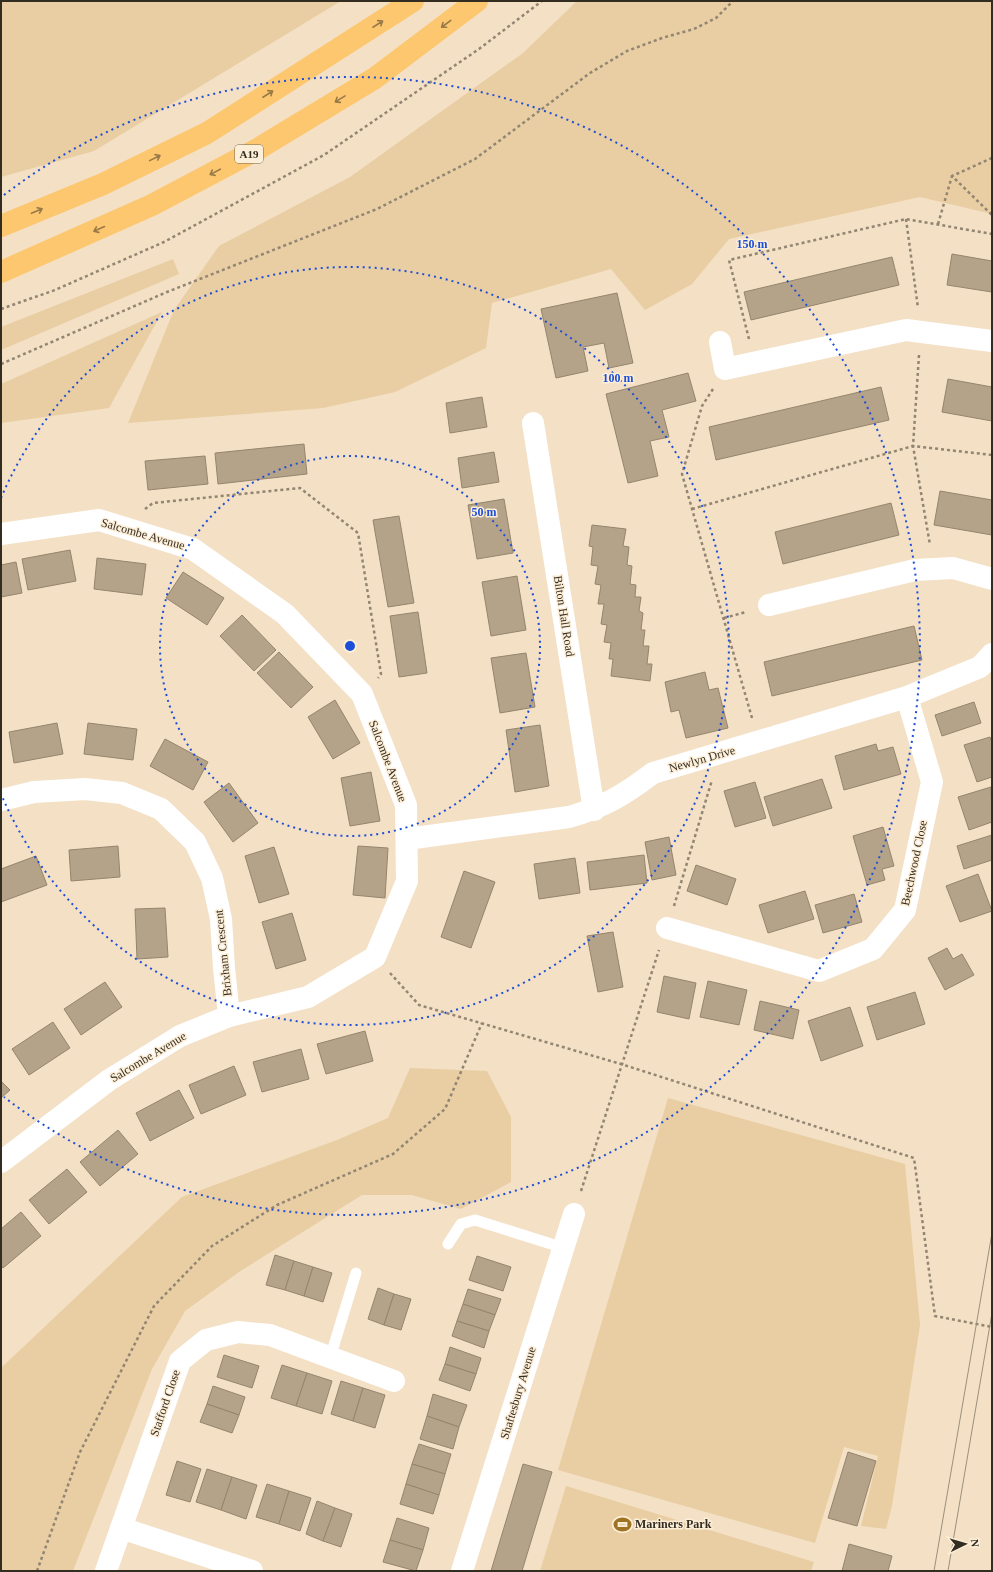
<svg xmlns="http://www.w3.org/2000/svg" width="993" height="1572" font-family="Georgia,serif">
<rect width="100%" height="100%" fill="#f3e0c5"/>
<g fill="#e9cda3">
<path d="M1 1H341L94 151 1 177Z"/>
<path d="M577 1H992V214L920 197 729 239 692 284 645 310 611 269 492 303 486 348 395 392 323 408 128 423 174 310 219 246 350 177 523 53Z"/>
<path d="M173 259 179 274 1 350V327Z"/>
<path d="M162 312 109 408 1 423V384Z"/>
<path d="M410 1068 487 1071 511 1117V1182L461 1209 412 1195H362L239 1272 185 1311 152 1369 73 1571H1V1368L182 1197 337 1140 388 1118Z"/>
<path d="M668 1098 905 1164 920 1325 892 1506 886 1529 861 1526 878 1456 844 1447 815 1543 558 1470Z"/>
<path d="M566 1486 814 1562 811 1571H540Z"/>
</g>
<g fill="#b4a389" stroke="#95856c">
<path d="M952 254 992 261V292L947 285Z"/>
<path d="M892 257 899 285 751 320 744 292Z"/>
<path d="M617 293 633 363 609 368 604 343 583 347 588 371 556 378 541 309Z"/>
<path d="M688 373 696 401 662 410 669 437 650 441 658 476 628 483 606 394Z"/>
<path d="M948 379 992 387V421L942 412Z"/>
<path d="M881 387 889 420 716 460 709 427Z"/>
<path d="M482 397 487 427 450 433 446 403Z"/>
<path d="M304 444 307 474 218 484 215 453Z"/>
<path d="M494 452 499 482 462 488 458 458Z"/>
<path d="M205 456 208 484 148 490 145 461Z"/>
<path d="M940 491 992 500V535L934 525Z"/>
<path d="M504 499 513 553 477 559 468 505Z"/>
<path d="M891 503 899 535 783 564 775 532Z"/>
<path d="M399 516 414 603 388 607 373 520Z"/>
<path d="M592 525 626 529 623 546 629 547 627 565 632 566 630 584 636 585 635 597H641L639 611 643 613 641 630H645L643 646H649L647 664H652L650 681 611 676 613 659H609L611 643 604 642 607 625 601 624 604 604H598L601 585 595 584 598 566 591 565 593 547 589 546Z"/>
<path d="M70 550 76 581 28 590 22 559Z"/>
<path d="M97 558 146 564 142 595 94 589Z"/>
<path d="M16 562 22 593 1 597V565Z"/>
<path d="M183 572 224 598 207 625 166 598Z"/>
<path d="M517 576 526 630 491 636 482 582Z"/>
<path d="M418 612 427 673 399 677 390 616Z"/>
<path d="M242 615 276 650 254 671 220 636Z"/>
<path d="M914 626 922 660 772 696 764 662Z"/>
<path d="M279 652 313 687 291 708 257 673Z"/>
<path d="M526 653 535 707 500 713 491 658Z"/>
<path d="M705 672 709 690 718 688 728 728 686 738 679 710 671 712 665 682Z"/>
<path d="M335 700 360 743 333 759 308 717Z"/>
<path d="M974 702 981 723 942 736 935 715Z"/>
<path d="M57 723 63 754 14 763 9 732Z"/>
<path d="M88 723 137 729 133 760 84 754Z"/>
<path d="M540 725 549 786 515 792 506 730Z"/>
<path d="M990 737 992 743V777L977 782 964 745Z"/>
<path d="M165 739 208 762 193 790 150 766Z"/>
<path d="M876 744 878 751 893 747 901 774 844 790 835 756Z"/>
<path d="M371 772 380 821 350 826 341 778Z"/>
<path d="M822 779 832 808 773 826 764 797Z"/>
<path d="M755 782 766 818 735 827 724 791Z"/>
<path d="M229 783 258 823 233 842 204 802Z"/>
<path d="M991 787 992 822 969 830 958 797Z"/>
<path d="M883 827 894 866 882 869 885 880 867 885 853 836Z"/>
<path d="M992 835V860L964 869 957 846Z"/>
<path d="M669 837 676 875 652 880 645 842Z"/>
<path d="M118 846 120 877 71 881 69 850Z"/>
<path d="M358 846 388 848 385 898 353 895Z"/>
<path d="M274 847 289 894 259 903 245 856Z"/>
<path d="M644 855 647 883 590 890 587 862Z"/>
<path d="M36 856 47 885 1 902V869Z"/>
<path d="M575 858 580 893 539 899 534 864Z"/>
<path d="M696 865 736 879 727 905 687 891Z"/>
<path d="M464 871 495 882 471 948 441 937Z"/>
<path d="M978 874 992 911 960 922 946 886Z"/>
<path d="M805 891 814 919 768 933 759 905Z"/>
<path d="M854 894 862 922 823 933 815 905Z"/>
<path d="M165 908 168 957 137 959 135 909Z"/>
<path d="M292 913 306 960 276 969 262 922Z"/>
<path d="M613 932 623 987 598 992 587 936Z"/>
<path d="M947 948 953 959 962 954 974 975 945 990 928 958Z"/>
<path d="M664 976 696 983 689 1019 657 1012Z"/>
<path d="M708 981 747 990 739 1025 700 1017Z"/>
<path d="M105 982 122 1007 81 1035 64 1009Z"/>
<path d="M915 992 925 1024 877 1040 867 1007Z"/>
<path d="M760 1001 799 1010 793 1039 754 1030Z"/>
<path d="M850 1007 863 1046 821 1061 808 1021Z"/>
<path d="M53 1022 70 1048 29 1075 12 1049Z"/>
<path d="M365 1031 373 1061 326 1074 317 1044Z"/>
<path d="M301 1049 309 1079 262 1092 253 1062Z"/>
<path d="M234 1066 246 1095 201 1114 189 1085Z"/>
<path d="M1 1081 10 1090 1 1098Z"/>
<path d="M179 1090 194 1118 150 1141 136 1113Z"/>
<path d="M118 1130 138 1154 100 1186 80 1162Z"/>
<path d="M67 1169 87 1192 49 1224 29 1200Z"/>
<path d="M21 1212 41 1236 3 1268 1 1265V1229Z"/>
<path d="M275 1255 294 1261 285 1290 266 1285Z"/>
<path d="M477 1256 511 1267 503 1291 469 1280Z"/>
<path d="M294 1261 313 1267 304 1296 285 1290Z"/>
<path d="M313 1267 332 1273 323 1302 304 1296Z"/>
<path d="M378 1288 394 1294 384 1325 368 1319Z"/>
<path d="M468 1289 501 1299 495 1315 463 1304Z"/>
<path d="M394 1294 411 1299 401 1330 384 1325Z"/>
<path d="M463 1304 495 1315 489 1331 457 1321Z"/>
<path d="M457 1321 489 1331 484 1348 452 1336Z"/>
<path d="M450 1347 481 1358 476 1374 445 1364Z"/>
<path d="M224 1355 259 1366 252 1388 217 1377Z"/>
<path d="M445 1364 476 1374 470 1391 439 1380Z"/>
<path d="M282 1365 307 1373 296 1406 271 1398Z"/>
<path d="M307 1373 332 1381 322 1414 296 1406Z"/>
<path d="M341 1381 363 1388 353 1421 331 1414Z"/>
<path d="M213 1386 245 1397 239 1415 207 1404Z"/>
<path d="M363 1388 385 1395 375 1428 353 1421Z"/>
<path d="M433 1394 467 1405 459 1427 427 1416Z"/>
<path d="M207 1404 239 1415 232 1433 200 1422Z"/>
<path d="M427 1416 459 1427 453 1449 420 1439Z"/>
<path d="M419 1444 451 1454 445 1474 412 1464Z"/>
<path d="M848 1452 876 1461 857 1526 828 1518Z"/>
<path d="M177 1461 201 1469 190 1502 166 1495Z"/>
<path d="M412 1464 445 1474 439 1495 406 1484Z"/>
<path d="M523 1464 552 1472 522 1571H491Z"/>
<path d="M207 1469 232 1477 221 1510 196 1502Z"/>
<path d="M232 1477 257 1485 246 1519 221 1510Z"/>
<path d="M267 1484 289 1491 279 1524 256 1517Z"/>
<path d="M406 1484 439 1495 433 1514 400 1504Z"/>
<path d="M289 1491 311 1498 300 1531 279 1524Z"/>
<path d="M317 1501 335 1508 323 1541 306 1534Z"/>
<path d="M335 1508 352 1514 341 1547 323 1541Z"/>
<path d="M397 1518 429 1528 423 1550 390 1540Z"/>
<path d="M390 1540 423 1550 416 1571 383 1562Z"/>
<path d="M849 1544 892 1556 888 1571H842Z"/>
</g>
<g fill="none" stroke-linecap="round" stroke-linejoin="round">
<g stroke="#928572" stroke-width="2.5" stroke-dasharray="3 3" stroke-linecap="butt">
<path d="M992 158 952 176 992 215"/>
<path d="M906 219 918 308"/>
<path d="M938 224 952 176"/>
<path d="M1 309 55 290 164 242 324 155 479 49 542 1"/>
<path d="M749 339 729 260 906 219 992 234"/>
<path d="M919 355 913 446 930 545"/>
<path d="M1 364 167 292 377 209 475 159 590 73 627 51 662 38 694 29 716 18 733 1"/>
<path d="M713 389 702 406 682 474 752 718"/>
<path d="M145 509 153 503 300 488 358 533 381 674 378 678"/>
<path d="M692 509 913 446 992 455"/>
<path d="M724 618 746 612"/>
<path d="M674 906 712 780"/>
<path d="M390 973 419 1005 621 1064 914 1158 935 1316 992 1327"/>
<path d="M581 1191 659 950"/>
<path d="M37 1571 80 1452 154 1306 212 1246 277 1205 393 1154 445 1109 482 1023"/>
</g>
<g stroke="#fff" stroke-width="11">
<path d="M448 1244 461 1224 475 1220 564 1248"/>
<path d="M330 1358 356 1273"/>
</g>
<g stroke="#fff" stroke-width="22">
<path d="M720 342 725 369 906 330 992 341"/>
<path d="M533 423 594 810"/>
<path d="M1 534 99 520 193 549 285 614 362 694 406 805 407 881 375 957 308 997 229 1016 180 1036 109 1080 1 1162"/>
<path d="M769 605 915 570 953 568 992 579"/>
<path d="M1 800 34 792 85 789 122 793 161 809 195 842 212 878 221 919 224 968 229 1016"/>
<path d="M407 839 569 817C604 807 624 795 653 773L907 697 980 667 992 654"/>
<path d="M667 928 819 971 873 949 905 910 932 782 907 697"/>
<path d="M121 1528 252 1571"/>
<path d="M106 1571 180 1361 206 1340 238 1332 270 1335 394 1381"/>
<path d="M462 1571 574 1214"/>
</g>
<g stroke="#fdc76f" stroke-width="22">
<path d="M1 226 103 184 207 133 413 1"/>
<path d="M1 272 152 205 256 150 375 78 477 1"/>
</g>
<g stroke="#9c8f7b" stroke-width="1">
<path d="M934 1571 992 1233"/>
<path d="M948 1571 992 1313"/>
</g>
</g>
<defs><path id="oneway-shaft" d="M-6 0H5M1.5-3L5.5 0L1.5 3" fill="none" stroke-width="1.6" stroke-linecap="round" stroke-linejoin="round"/></defs>
<g stroke="#987a48">
<use href="#oneway-shaft" transform="translate(378 24) rotate(-33)"/>
<use href="#oneway-shaft" transform="translate(446 24) rotate(143)"/>
<use href="#oneway-shaft" transform="translate(268 94) rotate(-33)"/>
<use href="#oneway-shaft" transform="translate(340 99) rotate(148)"/>
<use href="#oneway-shaft" transform="translate(155 158) rotate(-26)"/>
<use href="#oneway-shaft" transform="translate(215 172) rotate(152)"/>
<use href="#oneway-shaft" transform="translate(37 211) rotate(-23)"/>
<use href="#oneway-shaft" transform="translate(99 229) rotate(156)"/>
</g>
<g fill="none" stroke="#1d4ed8" stroke-width="2" stroke-dasharray="2 4">
<circle cx="350" cy="646" r="190"/>
<path d="M1 498A379 379 0 1 1 1 794"/>
<path d="M4 195A569 569 0 1 1 4 1097"/>
</g>
<defs>
<symbol id="stadium-bare" viewBox="-9 -9 18 18"><path d="M0-5a6.5 5 0 1 0 0 10a6.5 5 0 1 0 0-10ZM-3.5-1.8h7v3.6h-7Z" fill="#9f7324" stroke="#fdeed8" stroke-width="2.5" paint-order="stroke"/></symbol>
</defs>
<g fill-rule="evenodd">
<use href="#stadium-bare" x="610" y="1512" width="25" height="25"/>
</g>
<g text-anchor="middle" stroke-width="3" stroke-linejoin="round" paint-order="stroke">
<rect fill="#fdeed8" stroke="#706658" stroke-width="1" x="235" y="145" width="28" height="18" rx="3"/>
<g font-size="11" font-weight="bold" fill="#332c21">
<text x="249" y="158">A19</text>
</g>
<g font-size="12" fill="#332c21" stroke="#fdeed8">
<text transform="translate(143 534) rotate(16)" y="4">Salcombe Avenue</text>
<text transform="translate(564 616) rotate(81)" y="4">Bilton Hall Road</text>
<text transform="translate(702 759) rotate(-16)" y="4">Newlyn Drive</text>
<text transform="translate(388 761) rotate(69)" y="4">Salcombe Avenue</text>
<text transform="translate(914 863) rotate(-78)" y="4">Beechwood Close</text>
<text transform="translate(223 953) rotate(-96)" y="4">Brixham Crescent</text>
<text transform="translate(148 1057) rotate(-31)" y="4">Salcombe Avenue</text>
<text transform="translate(518 1393) rotate(-73)" y="4">Shaftesbury Avenue</text>
<text transform="translate(165 1403) rotate(-71)" y="4">Stafford Close</text>
</g>
<g font-size="12" font-weight="bold" fill="#332c21" stroke="#fdeed8" text-anchor="start">
<text x="635" y="1528">Mariners Park</text>
</g>
</g>
<circle cx="350" cy="646" r="6" fill="#1d4ed8" stroke="#fdeed8" stroke-width="2"/>
<g font-size="12" text-anchor="middle" font-weight="bold" fill="#1d4ed8" stroke="#fdeed8" stroke-width="3" stroke-linejoin="round" paint-order="stroke">
<text x="752" y="248">150 m</text>
<text x="618" y="382">100 m</text>
<text x="484" y="516">50 m</text>
</g>
<rect width="993" height="1572" fill="none" stroke="#332c21" stroke-width="4"/>
<g transform="translate(965 1544) rotate(85)" stroke="#fdeed8" stroke-width="3" paint-order="stroke">
<path d="M0-3L7 15L0 10L-7 15Z" fill="#332c21"/>
<text y="-6" font-size="11" font-weight="bold" text-anchor="middle" fill="#332c21">N</text>
</g>
</svg>
